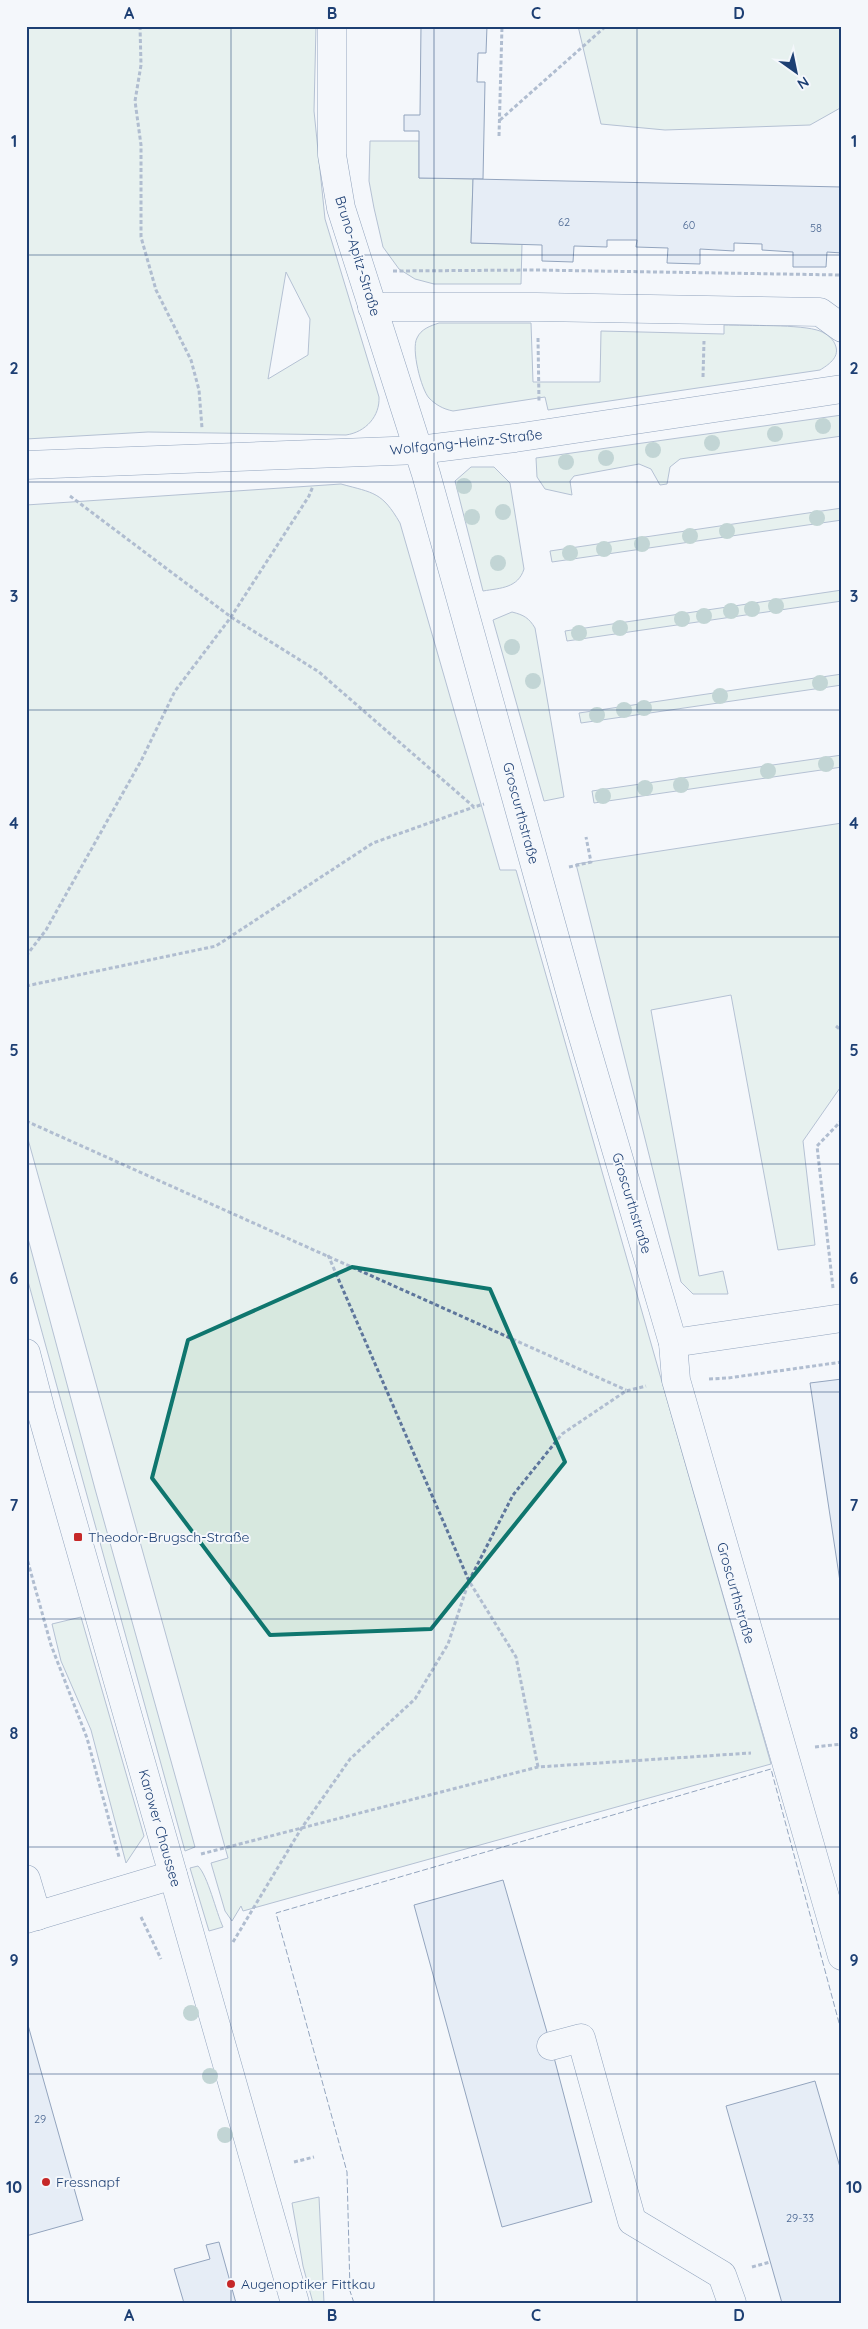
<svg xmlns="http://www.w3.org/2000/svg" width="868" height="2329" font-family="Quicksand,sans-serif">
<rect width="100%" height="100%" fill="#f4f7fb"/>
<g fill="#d7e8df" stroke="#687fa3" fill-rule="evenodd">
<path d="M26 26H316L314 111 325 219 379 397C380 416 366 432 346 435L148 432 26 439ZM286 272 310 319 308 355 268 379Z"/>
<path d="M578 26H841L842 107 810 125 665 130 601 124Z"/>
<path d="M370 141H419V178L473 179 471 243 522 244 521 284H434L415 279 399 269 383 247 374 208 369 181Z"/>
<path d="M439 323H531L533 382H600L601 331 724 334V325C747 326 801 324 820 331 827 334 834 339 836 347 839 358 828 365 820 370L548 410 545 397 453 411C443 409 436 405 429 398 421 389 411 349 417 338 421 329 430 326 439 323Z"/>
<path d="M842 415V436L680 459 670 467 667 484 660 485 651 469 639 464 574 476 570 481 572 495 545 489 537 477 536 458Z"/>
<path d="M471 467H494L510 483 524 569C518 588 501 588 483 591L455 481Z"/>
<path d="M341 484C374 493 382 492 400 523L500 870H516L771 1764 243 1911 241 1906 232 1921 225 1911 211 1863 228 1858 26 1132V505Z"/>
<path d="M842 508V520L552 562 550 551Z"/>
<path d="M842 590V601L567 641 565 631Z"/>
<path d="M512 612C524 615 529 618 535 628L564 797 544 801 493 620Z"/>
<path d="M842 674V685L581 723 579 713Z"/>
<path d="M842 755V767L594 803 592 791Z"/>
<path d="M842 823V1085L803 1141 815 1245 778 1250 731 995 651 1010 699 1276 723 1271 728 1294H693L681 1282 576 864Z"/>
<path d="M26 1231 95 1489 195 1847 185 1851 26 1274Z"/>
<path d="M81 1617 144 1836 126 1863 91 1730 61 1661 52 1624Z"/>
<path d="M198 1866C208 1876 216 1912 223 1927L209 1931 190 1868Z"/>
<path d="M319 2197 324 2303H313L303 2266 292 2203Z"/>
</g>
<g fill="#d5e0f0" stroke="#1d3f73">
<path d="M421 26H487L486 53H478L477 82H485L483 179 419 178V131H404V115H420Z"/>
<path d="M473 179 842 187V253L827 252 826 267H793V252L762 250V244L734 243V251L700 249V264L667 263 668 248 636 247 637 240H607V247L574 246 573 262 542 261V245L471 243Z"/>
<path d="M842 1379V1595L810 1383Z"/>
<path d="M503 1880 551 2046 592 2202 502 2227 414 1905Z"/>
<path d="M26 2018 83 2220 26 2236Z"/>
<path d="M815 2081 842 2174V2303H782L726 2106Z"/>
<path d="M219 2242 236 2303H184L174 2269 210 2259 206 2245Z"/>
</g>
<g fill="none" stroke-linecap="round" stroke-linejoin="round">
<defs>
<g id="minor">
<path d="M332 26V155L341 208 426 474 576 1013 673 1343 676 1380 842 1956"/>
<path d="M372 307H537L820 312 842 328"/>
<path d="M26 465 419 450 515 438 842 389"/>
<path d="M673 1343 842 1318"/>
<path d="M26 1879 37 1916"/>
<path d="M26 1919 173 1875"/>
<path d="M551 2046 581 2038 632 2221 722 2275 732 2303"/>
</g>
<path id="major" d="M26 1353 41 1411 295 2303"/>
</defs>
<use href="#minor" stroke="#1d3f73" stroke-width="29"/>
<use href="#major" stroke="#1d3f73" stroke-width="29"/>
<g stroke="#5e769c" stroke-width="3" stroke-dasharray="4 2.5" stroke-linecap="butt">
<path d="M140 26 141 65 135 101 141 145V237L156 290 191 360 199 390 202 428"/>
<path d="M500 120 606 26"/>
<path d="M499 136 502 26"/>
<path d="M393 271 535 270 842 275"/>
<path d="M538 338 539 402"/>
<path d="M703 377 704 341"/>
<path d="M70 496 231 617 319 672 474 807 484 804"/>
<path d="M569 867 591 862 586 837"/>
<path d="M26 956 46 930 142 759 175 691 231 617 309 496 313 486"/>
<path d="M26 986 216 946 373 843 474 807"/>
<path d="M836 1026 842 1031"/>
<path d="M26 1121 626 1390"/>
<path d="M328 1255 469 1581 516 1657 538 1767"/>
<path d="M833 1288 817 1146 842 1120"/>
<path d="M709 1379 728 1378 842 1362"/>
<path d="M26 1555 51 1645 87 1738 119 1857"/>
<path d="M815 1747 842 1744"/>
<path d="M201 1854 538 1767 751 1753"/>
<path d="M141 1917 161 1959"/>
<path d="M233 1942 301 1829 350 1759 415 1699 448 1644 469 1581 513 1495 562 1434 626 1391 646 1386"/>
<path d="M294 2162 314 2157"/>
<path d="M752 2267 770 2262"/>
</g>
<use href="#minor" stroke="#f4f7fb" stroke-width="28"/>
<use href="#major" stroke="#f4f7fb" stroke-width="28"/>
<path stroke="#1d3f73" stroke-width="1" stroke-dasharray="6 2.5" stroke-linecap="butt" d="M354 2303 350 2291 347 2172 276 1913 771 1769 842 2034"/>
</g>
<g fill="#86aba6">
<circle cx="823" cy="426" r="8"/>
<circle cx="775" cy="434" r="8"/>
<circle cx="712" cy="443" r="8"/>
<circle cx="653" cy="450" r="8"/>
<circle cx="606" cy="458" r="8"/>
<circle cx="566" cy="462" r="8"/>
<circle cx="464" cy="486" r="8"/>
<circle cx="503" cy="512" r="8"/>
<circle cx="472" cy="517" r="8"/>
<circle cx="817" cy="518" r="8"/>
<circle cx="727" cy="531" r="8"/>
<circle cx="690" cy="536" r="8"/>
<circle cx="642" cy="544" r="8"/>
<circle cx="604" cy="549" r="8"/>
<circle cx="570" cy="553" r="8"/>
<circle cx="498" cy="563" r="8"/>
<circle cx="776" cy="606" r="8"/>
<circle cx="752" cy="609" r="8"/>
<circle cx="731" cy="611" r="8"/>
<circle cx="704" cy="616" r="8"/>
<circle cx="682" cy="619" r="8"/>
<circle cx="620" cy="628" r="8"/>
<circle cx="579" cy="633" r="8"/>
<circle cx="512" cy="647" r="8"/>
<circle cx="533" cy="681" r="8"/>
<circle cx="820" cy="683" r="8"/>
<circle cx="720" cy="696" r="8"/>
<circle cx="644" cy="708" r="8"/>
<circle cx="624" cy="710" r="8"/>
<circle cx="597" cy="715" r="8"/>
<circle cx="826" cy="764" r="8"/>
<circle cx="768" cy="771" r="8"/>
<circle cx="681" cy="785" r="8"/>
<circle cx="645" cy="788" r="8"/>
<circle cx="603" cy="796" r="8"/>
<circle cx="191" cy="2013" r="8"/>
<circle cx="210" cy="2076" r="8"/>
<circle cx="225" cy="2135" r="8"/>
</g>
<path d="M0 0H868V2329H0ZM352 1267 490 1289 565 1462 431 1629 270 1635 152 1478 188 1340Z" fill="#f4f7fb" fill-opacity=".55" fill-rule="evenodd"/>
<path fill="none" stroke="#0f766e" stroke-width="4" stroke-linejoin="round" d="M352 1267 490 1289 565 1462 431 1629 270 1635 152 1478 188 1340Z"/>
<path fill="none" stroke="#1d3f73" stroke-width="1" stroke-opacity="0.55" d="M231 26V2303M434 26V2303M637 26V2303M26 255H842M26 482H842M26 710H842M26 937H842M26 1164H842M26 1392H842M26 1619H842M26 1847H842M26 2074H842"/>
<g fill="#c62828" stroke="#f4f7fb" stroke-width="2">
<rect x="73" y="1532" width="10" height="10" rx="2.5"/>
<circle cx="46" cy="2182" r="5"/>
<circle cx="231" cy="2284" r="5"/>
</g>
<g text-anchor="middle" stroke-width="4" stroke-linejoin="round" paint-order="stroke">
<g font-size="11" fill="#4b6792">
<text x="564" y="226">62</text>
<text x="689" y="229">60</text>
<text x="816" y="232">58</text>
<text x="40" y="2123">29</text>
<text x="800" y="2222">29-33</text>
</g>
<g font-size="14" fill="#1d3f73" stroke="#f4f7fb">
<text transform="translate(358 256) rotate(73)" y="5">Bruno-Apitz-Straße</text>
<text transform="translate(466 442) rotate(-6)" y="5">Wolfgang-Heinz-Straße</text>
<text transform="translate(521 813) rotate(75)" y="5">Groscurthstraße</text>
<text transform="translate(632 1203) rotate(73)" y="5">Groscurthstraße</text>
<text transform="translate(736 1593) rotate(74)" y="5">Groscurthstraße</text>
<text transform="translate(160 1828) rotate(74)" y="5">Karower Chaussee</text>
</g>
<g font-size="14" fill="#1d3f73" stroke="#f4f7fb" text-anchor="start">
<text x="88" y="1542">Theodor-Brugsch-Straße</text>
<text x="56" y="2187">Fressnapf</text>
<text x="241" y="2289">Augenoptiker Fittkau</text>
</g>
</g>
<rect width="868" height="2329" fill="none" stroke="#f4f7fb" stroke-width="55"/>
<g transform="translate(796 72) rotate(147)" stroke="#f4f7fb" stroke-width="4" paint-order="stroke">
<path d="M0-4L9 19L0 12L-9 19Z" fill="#1d3f73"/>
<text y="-8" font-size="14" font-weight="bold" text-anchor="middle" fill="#1d3f73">N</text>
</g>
<rect x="28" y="28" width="812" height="2274" fill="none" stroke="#1d3f73" stroke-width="2"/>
<g font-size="16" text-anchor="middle" font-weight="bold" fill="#1d3f73">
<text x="129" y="19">A</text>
<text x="332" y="19">B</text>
<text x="536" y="19">C</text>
<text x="739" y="19">D</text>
<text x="14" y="147">1</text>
<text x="854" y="147">1</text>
<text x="14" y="374">2</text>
<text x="854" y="374">2</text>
<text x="14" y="602">3</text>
<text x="854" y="602">3</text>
<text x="14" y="829">4</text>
<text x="854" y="829">4</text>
<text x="14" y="1056">5</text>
<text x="854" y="1056">5</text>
<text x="14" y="1284">6</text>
<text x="854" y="1284">6</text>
<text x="14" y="1511">7</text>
<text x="854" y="1511">7</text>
<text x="14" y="1739">8</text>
<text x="854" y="1739">8</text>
<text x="14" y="1966">9</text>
<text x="854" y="1966">9</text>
<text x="14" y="2193">10</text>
<text x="854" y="2193">10</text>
<text x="129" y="2321">A</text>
<text x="332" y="2321">B</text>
<text x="536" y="2321">C</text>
<text x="739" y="2321">D</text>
</g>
</svg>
